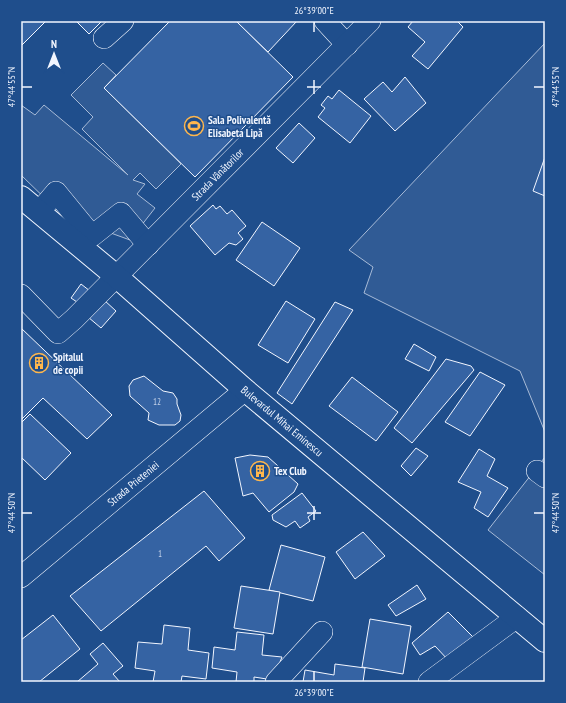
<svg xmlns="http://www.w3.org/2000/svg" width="566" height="703" font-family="'PT Sans Narrow',sans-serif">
<rect width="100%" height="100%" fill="#1f4e8c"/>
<g fill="#305b95" stroke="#a8bbd7">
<path d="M545 43V432L520 371 364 293 373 267 349 250Z"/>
<path d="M103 63 116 75 104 88 181 164 156 189 140 173 133 180 145 184 137 194 155 208 130 240 108 232 94 246 21 175V105L35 115 44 105 128 175 82 129 93 117 71 95Z"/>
<path d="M545 457V575L488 530Z"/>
</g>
<g fill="#3563a3" stroke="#f2f6ff">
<path d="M21 21H46L21 46Z"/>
<path d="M76 21H102L89 34Z"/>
<path d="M170 21H236L293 77 195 177 104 88Z"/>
<path d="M236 21H297L268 52Z"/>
<path d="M413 21H457L463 27 428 69 412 56 425 42 408 27Z"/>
<path d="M405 77 426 103 395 131 364 99 383 82 392 92Z"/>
<path d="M339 90 371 116 350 143 318 117 325 108 321 105 328 96 332 99Z"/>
<path d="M299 123 315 138 293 163 276 148Z"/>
<path d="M545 157V196L533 191Z"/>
<path d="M213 205 216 209 220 206 227 214 232 210 246 226 238 233 243 239 236 245 229 243 215 255 190 226Z"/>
<path d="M262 222 300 248 274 286 236 260Z"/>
<path d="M81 284 90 291 80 304 71 298Z"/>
<path d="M104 300 116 311 101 328 88 317Z"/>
<path d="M286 301 315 319 288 363 258 345Z"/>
<path d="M335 302 353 310 292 404 277 393Z"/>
<path d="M21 328 112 415 87 439 43 398 21 420Z"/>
<path d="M414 344 436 357 429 371 405 359Z"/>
<path d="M446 359 471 366 474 370 412 443 394 428Z"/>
<path d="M480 372 505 385 470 436 445 422Z"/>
<path d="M144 376 163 391 173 393 177 399V404L181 415 180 421 175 425H159L148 420 149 413 130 396 129 386 133 380Z"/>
<path d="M352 377 398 412 376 441 329 406Z"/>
<path d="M30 414 71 453 45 480 21 457V423Z"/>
<path d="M416 448 428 456 411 476 401 466Z"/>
<path d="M479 449 495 459 487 476 508 488 488 517 474 508 481 492 458 482Z"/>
<path d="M250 455 268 457 298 484 294 492 269 512 253 493 243 496 235 458Z"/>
<path d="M204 491 245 538 219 561 206 546 101 631 70 596Z"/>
<path d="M302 493 316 511 308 517 310 521 300 528 295 521 286 527 273 520 272 515Z"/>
<path d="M363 532 385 556 355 579 336 552Z"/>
<path d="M281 545 325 557 313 601 269 590Z"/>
<path d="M417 585 426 599 396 616 388 605Z"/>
<path d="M241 586 280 592 273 634 234 628Z"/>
<path d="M448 612 473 637 449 661 435 646 420 655 412 643Z"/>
<path d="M53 615 80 649 39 682H21V640Z"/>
<path d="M370 619 411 626 403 674 362 667Z"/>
<path d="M164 625 190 628 188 650 209 653 206 679 182 676 181 682H153L155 671 135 668 138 642 162 644Z"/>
<path d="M237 632 264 635 262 655 282 657 273 680 254 677V682H236L237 672 212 668 214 647 235 650Z"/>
<path d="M103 643 123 666 113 674 120 682H77L98 664 90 654Z"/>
<path d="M335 664 365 668 363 682H303L305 670 334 675Z"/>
</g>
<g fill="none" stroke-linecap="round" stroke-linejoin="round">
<defs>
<g id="minor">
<path d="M325 21 347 45"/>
<path d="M104 38 123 21"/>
<path d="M39 212 56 192 92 236 121 213 148 245"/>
<path id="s1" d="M21 295 58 333 74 319 370 21"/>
<path d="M537 471 545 477"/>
<path id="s2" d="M21 577 245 390"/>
<path d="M276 682 322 632"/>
<path d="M429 682 517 617"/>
</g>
<g id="major">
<path id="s3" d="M21 197 116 276 245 390 545 641"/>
</g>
</defs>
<use href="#minor" stroke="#f2f6ff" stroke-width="22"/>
<use href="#major" stroke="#f2f6ff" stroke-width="24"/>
<use href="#minor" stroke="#1f4e8c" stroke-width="21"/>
<use href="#major" stroke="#1f4e8c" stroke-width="22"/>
</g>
<path fill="none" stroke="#f2f6ff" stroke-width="1.5" d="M314 22V32M314 80V94M22 87H32M307 87H321M534 87H544M314 506V520M22 513H32M307 513H321M534 513H544M314 671V681"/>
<defs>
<symbol id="stadium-ring" viewBox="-11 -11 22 22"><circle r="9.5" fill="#1f4e8c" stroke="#ffb74d" stroke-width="1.5"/><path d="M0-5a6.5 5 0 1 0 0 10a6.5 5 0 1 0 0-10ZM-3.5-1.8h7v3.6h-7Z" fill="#ffb74d"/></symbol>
<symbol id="building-ring" viewBox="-11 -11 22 22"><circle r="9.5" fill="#1f4e8c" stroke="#ffb74d" stroke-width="1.5"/><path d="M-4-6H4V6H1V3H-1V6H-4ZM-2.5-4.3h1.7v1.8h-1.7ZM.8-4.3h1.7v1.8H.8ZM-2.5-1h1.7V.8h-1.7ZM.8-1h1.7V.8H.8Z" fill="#ffb74d"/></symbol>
</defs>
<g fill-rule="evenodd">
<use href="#stadium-ring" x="183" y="115" width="22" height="22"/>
<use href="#building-ring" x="28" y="352" width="22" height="22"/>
<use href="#building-ring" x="249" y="460" width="22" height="22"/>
</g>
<g text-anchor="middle" stroke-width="3" stroke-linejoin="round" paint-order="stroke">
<g font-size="9" fill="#c3d1e8">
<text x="157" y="405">12</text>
<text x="160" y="557">1</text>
</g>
<g font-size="11" font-weight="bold" fill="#f2f6ff" stroke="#1f4e8c" text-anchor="start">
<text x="208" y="124">Sala Polivalentă<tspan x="208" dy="13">Elisabeta Lipă</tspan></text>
<text x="53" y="361">Spitalul<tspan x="53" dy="13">de copii</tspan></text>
<text x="274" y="475">Tex Club</text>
</g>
<g font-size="11" fill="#f2f6ff" stroke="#1f4e8c">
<text dy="4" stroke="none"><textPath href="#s1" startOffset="278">Strada Vânătorilor</textPath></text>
<text dy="4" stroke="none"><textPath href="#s3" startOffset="344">Bulevardul Mihai Eminescu</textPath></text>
<text dy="4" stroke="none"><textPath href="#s2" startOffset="146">Strada Prieteniei</textPath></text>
</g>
</g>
<rect width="566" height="703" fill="none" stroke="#1f4e8c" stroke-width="44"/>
<g transform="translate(54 54)" stroke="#1f4e8c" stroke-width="3" paint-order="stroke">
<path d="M0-3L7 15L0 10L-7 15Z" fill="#f2f6ff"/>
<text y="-6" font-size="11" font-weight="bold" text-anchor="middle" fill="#f2f6ff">N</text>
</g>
<rect x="22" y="22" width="522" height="659" fill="none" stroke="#f2f6ff" stroke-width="1.5"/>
<g font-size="10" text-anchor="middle" fill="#f2f6ff">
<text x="314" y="14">26°39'00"E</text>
<text transform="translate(11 87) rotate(-90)" y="4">47°44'55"N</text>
<text transform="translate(555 87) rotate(-90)" y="4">47°44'55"N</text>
<text transform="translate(11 513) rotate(-90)" y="4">47°44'50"N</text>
<text transform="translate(555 513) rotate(-90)" y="4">47°44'50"N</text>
<text x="314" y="696">26°39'00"E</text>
</g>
</svg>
